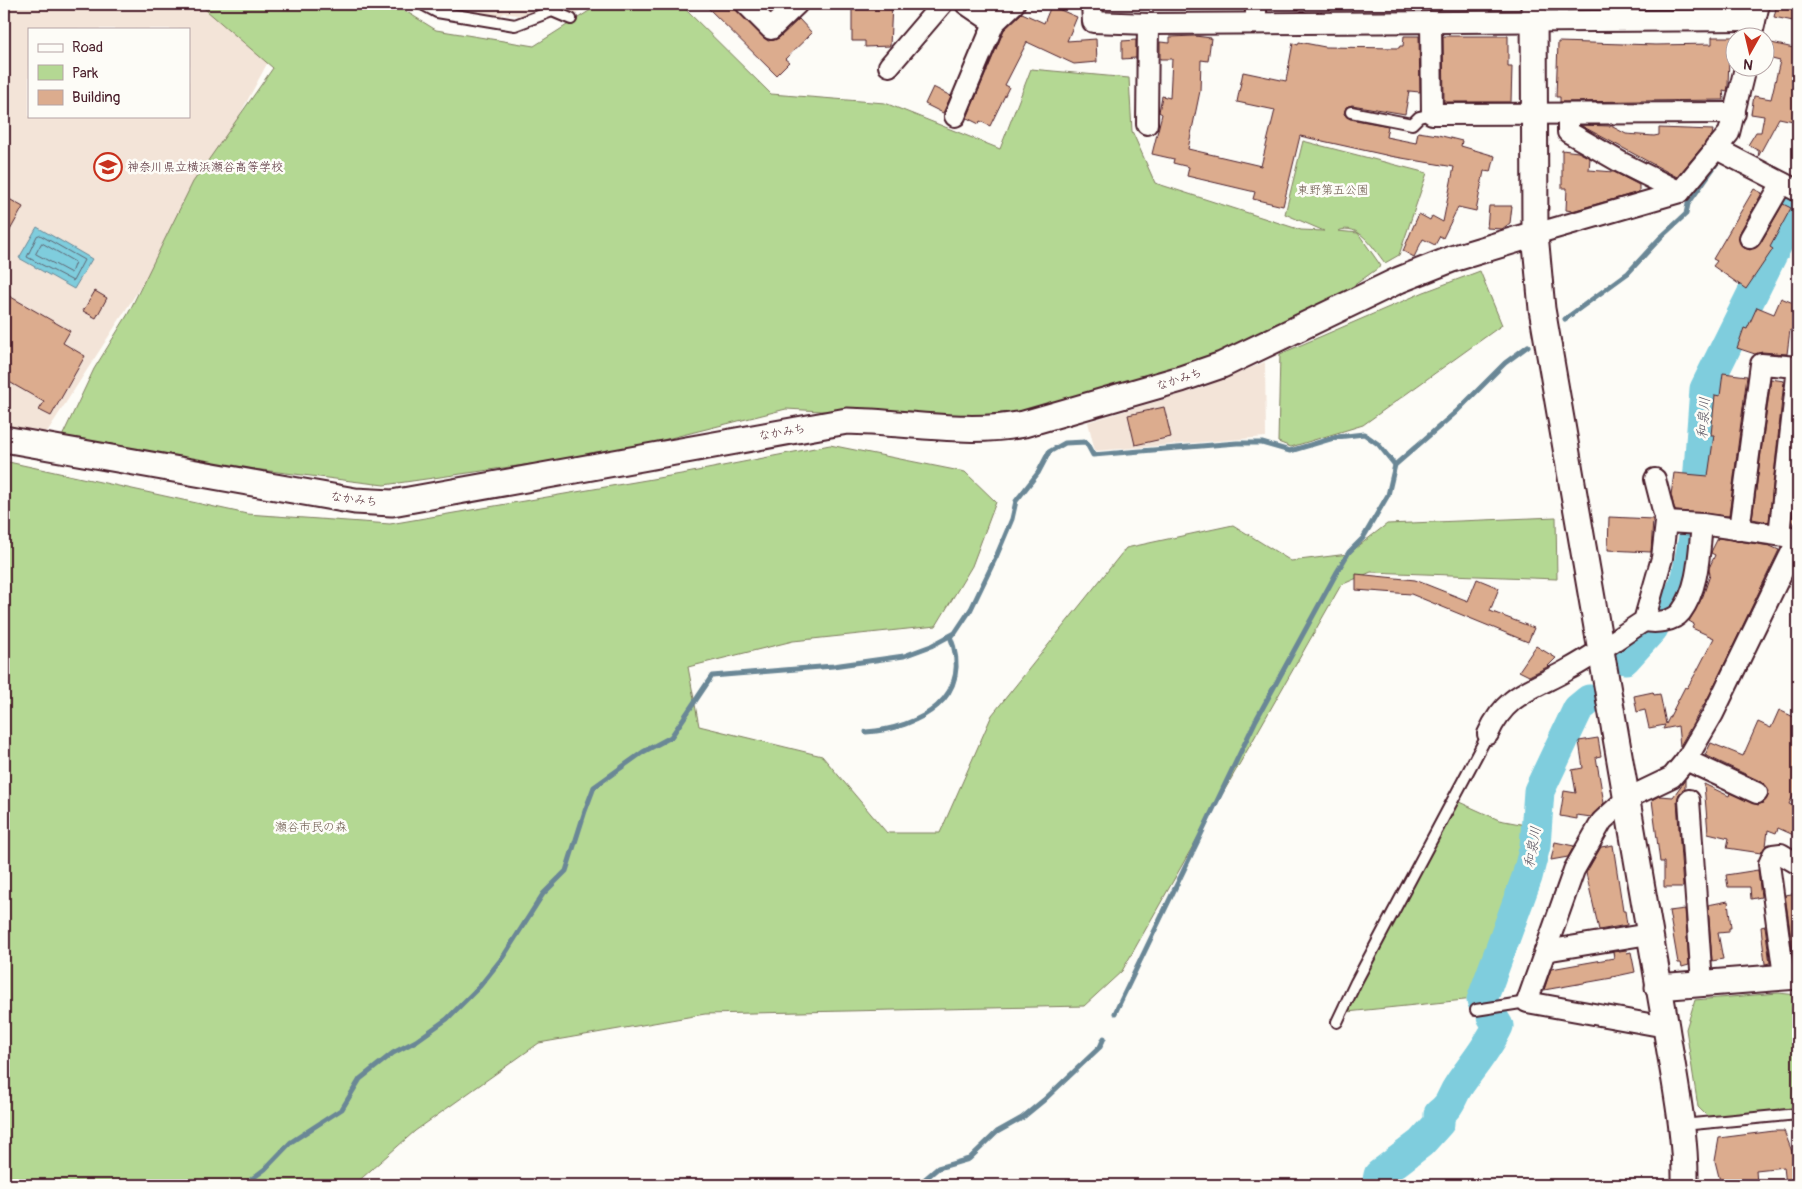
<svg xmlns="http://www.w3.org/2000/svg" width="1802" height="1189" font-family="Pangolin,'Klee One',sans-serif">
<rect width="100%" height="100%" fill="#fdfcf7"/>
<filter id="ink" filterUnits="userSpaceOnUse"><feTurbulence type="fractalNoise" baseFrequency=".02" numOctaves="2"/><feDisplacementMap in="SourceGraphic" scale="10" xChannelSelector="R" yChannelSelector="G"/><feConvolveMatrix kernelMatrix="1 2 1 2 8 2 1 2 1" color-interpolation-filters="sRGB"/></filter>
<g filter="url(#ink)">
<g fill="#f3e4d8" fill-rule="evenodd">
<path d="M4 4H202L270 58 185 218 47 432 4 425ZM29 29H189V116H29Z"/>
<path d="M430 4H587L575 15 553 8 523 16 504 13 499 17Z"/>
<path d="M1265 362 1266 437 1095 451 1088 422 1202 388Z"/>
</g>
<g fill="#b4d893" stroke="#7f7c5f">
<path d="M199 4H394L436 30 534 46 600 4H680L771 94 885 103 1000 149 1031 69 1129 78 1132 131 1155 183 1301 230 1324 231 1285 214 1303 141 1427 173 1399 255 1385 263C1373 248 1359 222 1338 231L1358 233 1381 266 1335 299 1226 357 1003 421 786 409 615 452 384 485 58 445 94 369 128 314 193 182 273 68Z"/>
<path d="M1480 271 1502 325 1363 425 1291 447 1278 442 1280 354 1424 292Z"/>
<path d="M830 445 965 472 996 502 972 566 936 626 793 641 688 667 699 726 822 756 887 833H940L992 715 1126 548 1233 525 1291 561 1348 554 1387 524 1556 517 1557 579 1371 572 1341 585 1122 971 1084 1006 705 1014 539 1043 415 1131 354 1185H4V461L247 514 390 524 687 473Z"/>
<path d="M1457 801 1499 820 1531 826 1524 863 1474 999 1347 1012Z"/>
<path d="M1778 993 1798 995V1108L1709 1118 1698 1107 1686 1029 1695 1000Z"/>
</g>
<path fill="#7fcddd" stroke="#6a8796" d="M37 227 92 259 74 289 19 258Z"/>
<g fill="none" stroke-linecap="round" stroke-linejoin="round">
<g stroke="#5f6572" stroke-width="1">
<path d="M40 235 84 260 73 281 27 257 37 236Z"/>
<path d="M42 243 75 262 71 273 36 254Z"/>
</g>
<g stroke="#6a8796" stroke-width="5">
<path d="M1565 319 1628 273 1661 237 1686 214 1688 204 1719 160"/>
<path d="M866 732C919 728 975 698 950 636"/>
<path d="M1115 1013 1256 720 1337 572 1349 552 1363 538 1388 495 1395 465 1456 412 1505 363 1528 346"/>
<path d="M244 1185 265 1169 291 1142 342 1109 360 1079 393 1053 416 1041 447 1019 480 986 503 957 543 894 566 871 585 811 594 787 643 752 671 737 712 676 833 666 904 656 931 646 955 633 971 609 996 557 1012 519 1016 501 1038 473 1049 452 1065 443 1086 442 1093 455 1237 443H1262L1290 451 1337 437 1364 434 1378 444 1395 465"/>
<path d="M918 1185 938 1168 969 1159 997 1132 1022 1118 1044 1100 1100 1047 1104 1038"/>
</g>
<g stroke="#7fcddd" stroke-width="31">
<path d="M1661 616 1668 614 1679 596 1687 577 1694 536 1705 389 1798 202"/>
<path d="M1625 659 1653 628"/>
<path d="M1482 1000 1527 877 1535 846 1539 791 1578 709 1589 700"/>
<path d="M1377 1185 1379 1175 1421 1143 1439 1123V1114C1453 1103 1450 1098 1459 1085 1472 1066 1488 1048 1498 1026L1492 1016"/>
</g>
</g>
<g fill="#dcac8e" stroke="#4a1f2b">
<path d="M704 4H731L763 37 768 41 779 38 799 19 812 33 785 59 789 62 776 75Z"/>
<path d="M852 4H892L890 46 865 47V41H852Z"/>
<path d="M1777 4H1798V22L1774 17Z"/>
<path d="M1051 6 1077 17 1067 41 1096 39 1097 62 1074 64 1027 42 1005 85 1009 87 990 126 980 121 979 124 967 118 1004 30 1022 13 1044 23Z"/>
<path d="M1195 36 1211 38 1208 61 1201 60 1200 91 1188 149 1261 166 1275 110 1237 102 1243 72 1286 81 1293 43 1298 45 1299 42 1325 47 1399 48 1400 46H1403L1404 36H1419L1420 92 1409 91 1405 114 1352 105 1346 107 1344 114 1350 119 1388 126 1386 137 1416 143 1418 132 1438 135 1462 141 1461 146 1495 156 1491 172 1484 171 1476 211 1458 207 1443 238 1440 236 1435 245 1423 239 1414 257 1403 251 1413 227 1419 214 1430 220 1432 216 1443 222 1454 167 1390 156 1300 136 1283 206 1253 199 1255 192 1187 176 1189 167 1173 163 1174 159 1152 154 1162 114 1159 112 1162 96 1170 98 1172 59H1160V42L1170 43V37Z"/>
<path d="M1443 36H1508V67H1512L1511 102H1444Z"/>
<path d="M1712 37H1734V58H1729L1728 86 1727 91 1723 90 1724 100 1560 102V97H1556L1558 42 1656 45 1712 44Z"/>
<path d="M1136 40V58L1122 59V41Z"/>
<path d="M1767 42 1798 49V122L1779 118 1758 157 1759 151 1748 145 1756 132H1761L1764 116 1751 114 1754 96 1771 99 1780 61 1764 57Z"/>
<path d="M933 87 951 96 943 113 925 104Z"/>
<path d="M1580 125 1611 126 1626 134 1654 136 1659 135V128L1713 130 1712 135 1677 177Z"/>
<path d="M1562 150 1578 152 1590 158 1589 170 1614 172 1639 185V192L1572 211 1566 210 1567 188H1562Z"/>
<path d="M1754 189 1762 193 1740 232V243L1744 248 1750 250 1760 244 1783 204 1791 208 1770 247 1773 249 1746 289 1713 266 1717 261 1713 259Z"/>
<path d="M4 196 23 207 4 241Z"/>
<path d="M1489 206H1512L1510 223 1502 229 1487 228Z"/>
<path d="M95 291 107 298 96 318 83 311Z"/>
<path d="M4 293 70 331 63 343 85 356 51 416 39 410 44 402 4 379Z"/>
<path d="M1781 298 1798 305V333L1790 330 1787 354 1762 352 1755 354 1737 348 1744 328 1747 329 1757 307 1774 314Z"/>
<path d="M1723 373 1747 376 1729 516 1675 511 1671 495 1674 473 1708 476 1714 435H1711L1715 395 1720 396Z"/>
<path d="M1771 379 1784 381 1769 522 1752 519Z"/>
<path d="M1164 407 1171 437 1135 445 1128 415Z"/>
<path d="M1798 470V523L1792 522Z"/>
<path d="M1609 517 1653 519 1651 552 1608 550Z"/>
<path d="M1718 538 1770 546 1779 550 1710 694 1680 746 1678 726 1663 729 1665 725 1649 728 1645 710 1637 712 1634 696 1653 692 1654 695 1660 694 1666 724 1685 687 1687 688 1697 671 1714 638 1692 628 1694 624 1689 621 1703 596 1710 575 1709 568 1715 555 1711 553 1712 550Z"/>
<path d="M1356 574 1415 580 1468 601 1477 579 1499 588 1490 611 1534 628 1528 642 1411 594 1356 590Z"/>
<path d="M1536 646 1556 658 1547 667 1529 676 1519 671Z"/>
<path d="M1779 710 1798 719V786L1789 804 1798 808V837L1778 828 1776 833 1768 830 1766 846 1761 853 1727 848 1729 838 1708 833 1704 784 1729 796 1730 793 1758 805 1764 802 1769 791 1762 782 1705 755 1711 743 1743 756 1758 722 1771 728Z"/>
<path d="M1598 738 1601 756 1596 757 1604 803 1591 817 1577 815V819L1560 816 1564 791 1576 793 1572 770 1583 768 1579 741Z"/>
<path d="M1685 780V789L1679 794 1677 801 1683 887H1664V862H1660L1652 800 1659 796 1673 797Z"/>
<path d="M1555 842 1574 846 1568 857 1551 860Z"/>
<path d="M1613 845 1623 911H1625L1627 925 1599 930 1586 873 1601 847Z"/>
<path d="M1758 870 1761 897 1751 899 1750 887H1728L1726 875Z"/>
<path d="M1798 893V960H1794L1785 895Z"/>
<path d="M1728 901 1731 928H1729V932L1718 933 1723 959 1712 961 1708 905Z"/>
<path d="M1685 909 1689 965 1682 967 1681 963H1678L1669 911Z"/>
<path d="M1765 926 1770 963 1765 964 1761 927Z"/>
<path d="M1626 950 1627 953 1631 952 1635 972 1612 977V978L1544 990 1551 969 1614 958 1613 952Z"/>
<path d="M1774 1131H1784L1793 1154 1798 1152V1185H1786L1784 1167 1756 1170 1757 1185H1721L1715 1161 1719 1138Z"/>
</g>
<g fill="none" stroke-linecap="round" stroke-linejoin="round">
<defs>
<g id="service">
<path d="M422 4 437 12 515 25 552 11 571 19"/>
<path d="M1351 112 1412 124 1419 117 1432 114"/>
<path d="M1476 1010 1527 1002"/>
<path d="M1337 1022 1356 982 1488 734"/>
<path d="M1682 1125 1798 1114"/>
</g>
<g id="minor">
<path d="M746 4 771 29 797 4"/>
<path d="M966 4 994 23"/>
<path d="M1092 4 1093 22 1148 24 1755 20"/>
<path d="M1256 4V23"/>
<path d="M1431 22 1432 114 1735 113"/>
<path d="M1751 38 1759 4"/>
<path d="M889 66 942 4"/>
<path d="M1568 115V132L1622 163 1680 192"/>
<path d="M955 116 994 23 1014 4"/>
<path d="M1147 124 1148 24"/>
<path d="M1715 148 1798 191"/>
<path d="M1535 234 1680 192 1729 133 1745 68"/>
<path d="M1750 238 1782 183"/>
<path d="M1666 522 1702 524 1791 537"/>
<path d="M1739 530 1761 364 1798 367 1779 535"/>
<path d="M1644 621C1656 623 1673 622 1681 612 1699 588 1699 552 1702 524"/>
<path d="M1488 734C1506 693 1533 690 1569 669 1595 655 1619 637 1644 621L1662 558 1666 522 1655 479"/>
<path d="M1686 760 1757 793"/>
<path d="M1689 800 1702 983"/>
<path d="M1545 951 1649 934"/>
<path d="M1784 976 1769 864 1773 855 1781 854 1798 864"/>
<path d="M1666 1027 1527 1002 1574 870 1602 821 1626 799 1672 777 1686 760 1713 714 1798 539"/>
</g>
<g id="tertiary">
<path d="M1534 4 1535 234 1542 309 1666 1027C1674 1079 1686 1132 1685 1185"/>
<path d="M4 439 355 501 392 503 847 421C906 422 965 435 1024 424L1181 379 1222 365 1399 280 1452 259 1535 234"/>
<path d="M1658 987 1798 976"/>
</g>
</defs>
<use href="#service" stroke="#4a1f2b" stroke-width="14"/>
<use href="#minor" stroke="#4a1f2b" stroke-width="24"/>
<use href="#tertiary" stroke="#4a1f2b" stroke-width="29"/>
<use href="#service" stroke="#fdfcf7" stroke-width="10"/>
<use href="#minor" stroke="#fdfcf7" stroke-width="20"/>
<use href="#tertiary" stroke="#fdfcf7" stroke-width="25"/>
</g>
</g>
<defs>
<symbol id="school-ring" viewBox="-11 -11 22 22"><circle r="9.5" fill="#fdfcf7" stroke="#c8321e" stroke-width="1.5"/><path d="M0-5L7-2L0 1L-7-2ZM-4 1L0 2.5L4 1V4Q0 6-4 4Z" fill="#c8321e"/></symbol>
</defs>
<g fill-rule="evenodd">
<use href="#school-ring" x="92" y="151" width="32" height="32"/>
</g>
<g text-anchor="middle" stroke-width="5" stroke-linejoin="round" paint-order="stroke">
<g font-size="12" fill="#4a1f2b" stroke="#fdfcf7" text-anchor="start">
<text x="127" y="171">神奈川県立横浜瀬谷高等学校</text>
</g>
<g font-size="12" fill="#6a564a" stroke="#fdfcf7">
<text x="1333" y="194">東野第五公園</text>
<text x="311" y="831">瀬谷市民の森</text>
</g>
<g font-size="12" fill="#4a1f2b" stroke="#fdfcf7">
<text transform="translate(1179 379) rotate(-18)" y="4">なかみち</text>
<text transform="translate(782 432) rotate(-10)" y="4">なかみち</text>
<text transform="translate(354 499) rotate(7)" y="4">なかみち</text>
</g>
<g font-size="14" font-style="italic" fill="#5a5360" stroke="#fdfcf7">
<text transform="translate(1703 418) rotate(-86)" y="5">和泉川</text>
<text transform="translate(1532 847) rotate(-80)" y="5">和泉川</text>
</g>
</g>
<rect width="1802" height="1189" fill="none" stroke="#fdfcf7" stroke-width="20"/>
<rect x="10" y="10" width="1782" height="1169" fill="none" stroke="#4a1f2b" stroke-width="2" filter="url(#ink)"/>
<rect x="28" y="28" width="162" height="90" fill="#fdfcf7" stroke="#b5a4a5"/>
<rect x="38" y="44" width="25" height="8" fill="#fdfcf7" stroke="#b5a4a5"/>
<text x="72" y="52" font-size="15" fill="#4a1f2b">Road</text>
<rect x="38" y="65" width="25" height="15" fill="#b4d893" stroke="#b5a4a5"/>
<text x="72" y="78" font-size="15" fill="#4a1f2b">Park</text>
<rect x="38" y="90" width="25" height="15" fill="#dcac8e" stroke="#b5a4a5"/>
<text x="72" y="102" font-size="15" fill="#4a1f2b">Building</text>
<g transform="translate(1750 52) rotate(188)"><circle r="24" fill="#fdfcf7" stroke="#b5a4a5"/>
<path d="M0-4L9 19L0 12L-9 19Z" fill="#c8321e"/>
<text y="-8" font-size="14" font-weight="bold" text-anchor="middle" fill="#4a1f2b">N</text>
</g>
</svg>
